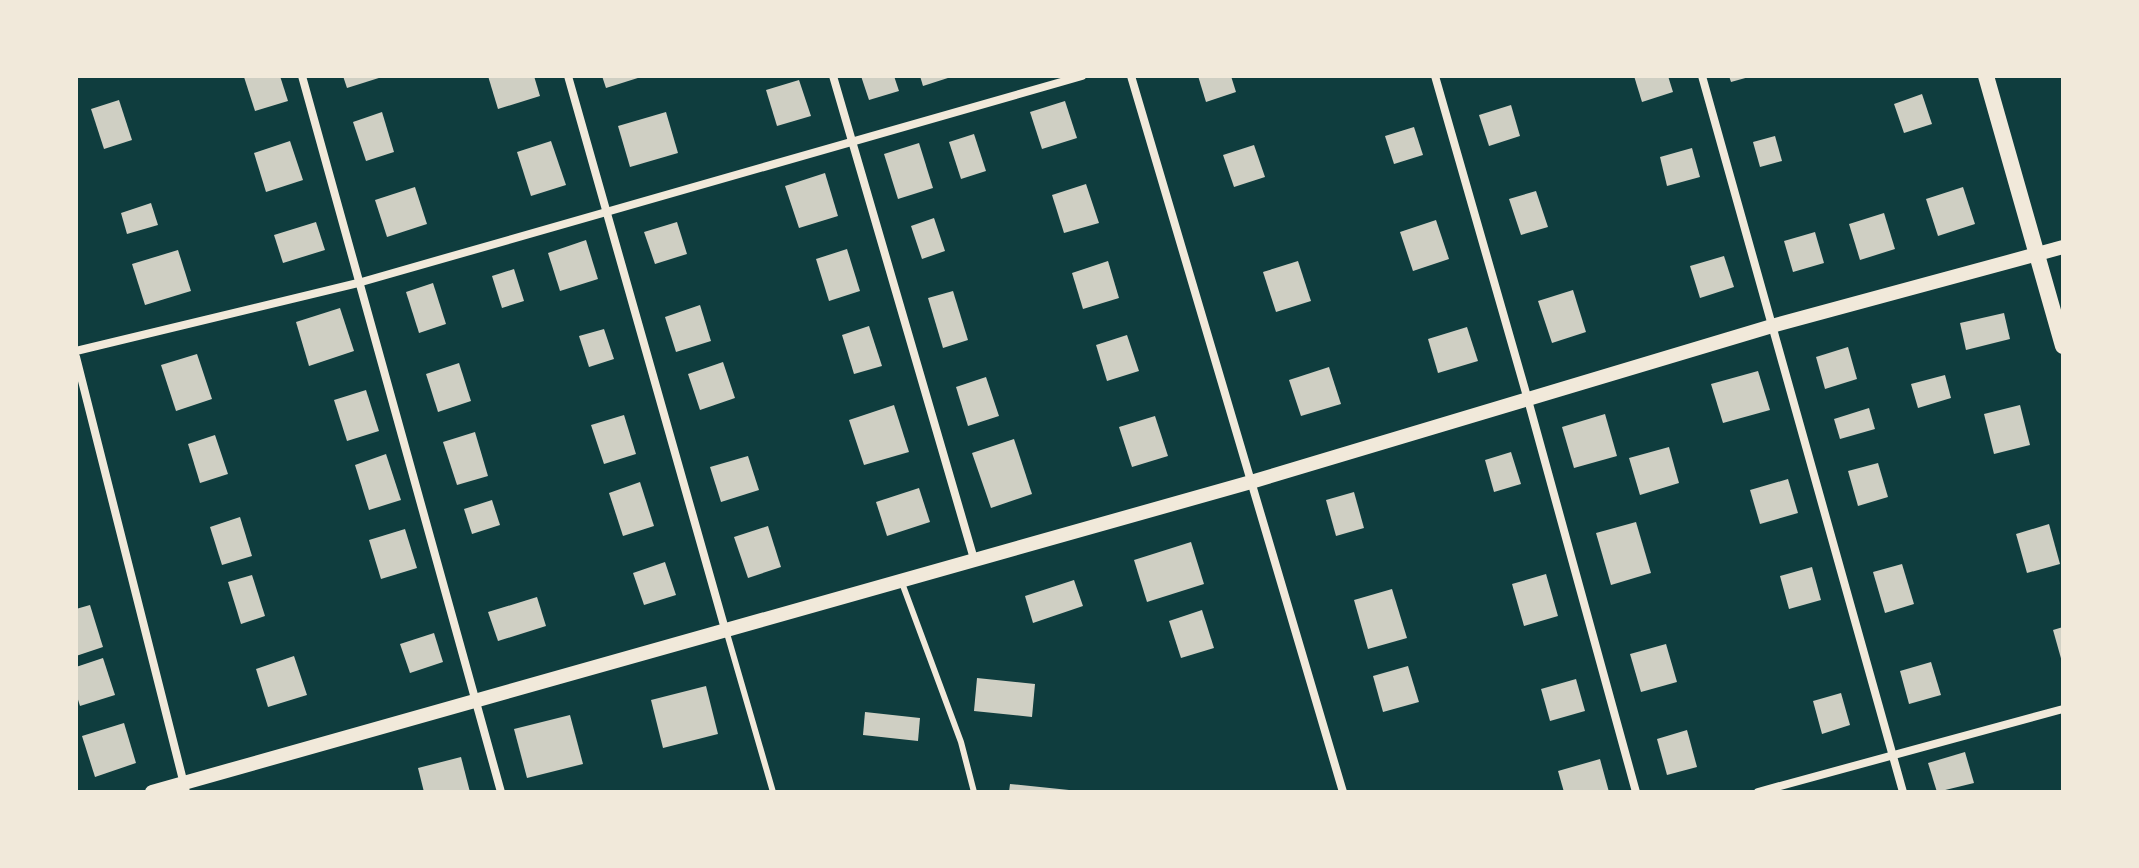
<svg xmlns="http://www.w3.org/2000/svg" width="2139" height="868" font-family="Helvetica,sans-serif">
<rect width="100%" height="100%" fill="#0f3d3e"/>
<g fill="#cfcfc3">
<path d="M280 76 288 101 255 111 244 77Z"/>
<path d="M343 76H382V77L347 88Z"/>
<path d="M488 76H534L540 96 498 109Z"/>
<path d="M602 76H641V77L606 88Z"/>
<path d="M861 76H894L899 91 869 100Z"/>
<path d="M920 76H951V77L923 86Z"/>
<path d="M1198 76H1231L1236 92 1206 102Z"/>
<path d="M1634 76H1668L1673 92 1642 102Z"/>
<path d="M1729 76H1749V77L1731 82Z"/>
<path d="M799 80 811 116 777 126 766 90Z"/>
<path d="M1922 94 1932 124 1904 133 1894 104Z"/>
<path d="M119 100 132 140 104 149 91 109Z"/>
<path d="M1065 101 1077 138 1042 149 1030 112Z"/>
<path d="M1511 105 1520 136 1489 146 1479 115Z"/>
<path d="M382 112 394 152 366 161 353 122Z"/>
<path d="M666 112 678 153 630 167 618 126Z"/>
<path d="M1414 127 1423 155 1394 164 1385 136Z"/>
<path d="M974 134 986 171 961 179 949 142Z"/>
<path d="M1775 136 1782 161 1760 167 1753 142Z"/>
<path d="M290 141 303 180 266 192 254 153Z"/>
<path d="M551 141 566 185 531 196 517 152Z"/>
<path d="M919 143 933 188 898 199 884 154Z"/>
<path d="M1254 145 1265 177 1234 187 1223 155Z"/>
<path d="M1692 148 1700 177 1667 186 1660 157Z"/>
<path d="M825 173 838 216 799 228 785 186Z"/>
<path d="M1086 184 1099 223 1064 233 1052 195Z"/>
<path d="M415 187 427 224 387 237 375 200Z"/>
<path d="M1963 187 1975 224 1938 236 1926 199Z"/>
<path d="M1536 191 1548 227 1521 235 1509 199Z"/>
<path d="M151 203 158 225 127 234 121 213Z"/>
<path d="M1884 213 1895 249 1860 260 1849 224Z"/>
<path d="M934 218 945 251 922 259 911 226Z"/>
<path d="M1436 220 1449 259 1413 271 1400 232Z"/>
<path d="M316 222 325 250 283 263 274 235Z"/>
<path d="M677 222 687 254 655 264 644 232Z"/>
<path d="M1815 232 1824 263 1793 272 1784 241Z"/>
<path d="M586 240 598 279 560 291 548 253Z"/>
<path d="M847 249 860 291 829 301 816 259Z"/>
<path d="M178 250 191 291 145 305 132 264Z"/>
<path d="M1724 256 1734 287 1700 298 1690 266Z"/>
<path d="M1108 261 1119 298 1083 309 1072 273Z"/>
<path d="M1298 261 1311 301 1276 312 1263 272Z"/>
<path d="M514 269 524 301 502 308 492 276Z"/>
<path d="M433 283 446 324 419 333 406 292Z"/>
<path d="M1573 290 1586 332 1552 343 1538 301Z"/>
<path d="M953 291 968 340 943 348 928 298Z"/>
<path d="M700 305 711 341 676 352 665 317Z"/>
<path d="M340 308 354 351 309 366 296 322Z"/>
<path d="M2004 313 2010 339 1966 350 1960 323Z"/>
<path d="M869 326 882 366 854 374 842 335Z"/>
<path d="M1467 327 1478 361 1438 373 1428 339Z"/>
<path d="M604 329 614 359 589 367 579 336Z"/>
<path d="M1127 335 1139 371 1107 381 1096 345Z"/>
<path d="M1848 347 1857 379 1825 389 1816 357Z"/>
<path d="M197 354 212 399 176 411 161 365Z"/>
<path d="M723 362 735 398 700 410 688 374Z"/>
<path d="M459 363 471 401 438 412 426 374Z"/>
<path d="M1329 367 1341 404 1301 416 1289 380Z"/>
<path d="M1758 371 1770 410 1723 423 1711 384Z"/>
<path d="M1945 375 1951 398 1918 408 1911 384Z"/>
<path d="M986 377 999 416 968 426 956 387Z"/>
<path d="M366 390 379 431 347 441 334 400Z"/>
<path d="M894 405 909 452 864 465 849 420Z"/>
<path d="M2020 405 2030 445 1994 454 1984 414Z"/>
<path d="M1869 408 1875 429 1840 439 1834 419Z"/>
<path d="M1605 414 1617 456 1574 468 1562 427Z"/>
<path d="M624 415 636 454 604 464 591 425Z"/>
<path d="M1155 416 1168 456 1132 467 1119 427Z"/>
<path d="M475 432 488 476 457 485 443 442Z"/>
<path d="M215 435 228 474 200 483 188 444Z"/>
<path d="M1014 439 1032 494 991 508 972 453Z"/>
<path d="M1669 447 1679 483 1640 495 1629 458Z"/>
<path d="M1511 452 1521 484 1494 492 1485 460Z"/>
<path d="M386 454 401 500 369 510 355 465Z"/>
<path d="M748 456 759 490 721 502 710 467Z"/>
<path d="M1878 463 1888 497 1858 506 1848 471Z"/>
<path d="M1788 479 1798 513 1760 524 1750 490Z"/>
<path d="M640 482 654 526 623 536 609 493Z"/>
<path d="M919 488 930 522 887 536 876 502Z"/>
<path d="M1354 492 1364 528 1336 536 1326 500Z"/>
<path d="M492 500 500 525 472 534 464 509Z"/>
<path d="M240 517 252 556 222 565 210 527Z"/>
<path d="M1636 522 1651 573 1611 585 1596 533Z"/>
<path d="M2049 524 2060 564 2027 573 2016 534Z"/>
<path d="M768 526 781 567 748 578 734 537Z"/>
<path d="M405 529 417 568 381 579 369 540Z"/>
<path d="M1191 542 1204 584 1147 602 1134 560Z"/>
<path d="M665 562 676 595 644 605 633 573Z"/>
<path d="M1902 564 1914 604 1885 613 1873 572Z"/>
<path d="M1812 567 1821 600 1789 609 1780 576Z"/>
<path d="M1546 574 1558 616 1524 626 1512 584Z"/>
<path d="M252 575 265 616 241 624 228 582Z"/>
<path d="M1074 580 1083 606 1033 623 1025 596Z"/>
<path d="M1392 589 1407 638 1368 649 1354 600Z"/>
<path d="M537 597 546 626 498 641 488 612Z"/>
<path d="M90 605 103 647 76 656V609Z"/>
<path d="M1202 610 1214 648 1181 658 1169 621Z"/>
<path d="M2063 627V662H2062L2053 630Z"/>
<path d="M434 633 443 662 410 673 400 644Z"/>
<path d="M1666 644 1677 682 1641 692 1630 654Z"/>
<path d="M294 656 307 695 268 707 256 669Z"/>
<path d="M103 658 115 695 80 706 76 693V667Z"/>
<path d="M1931 662 1941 695 1909 704 1900 671Z"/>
<path d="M1408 666 1419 702 1383 712 1373 676Z"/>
<path d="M977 678 1035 684 1032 717 974 711Z"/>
<path d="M1576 679 1585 711 1550 721 1541 689Z"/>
<path d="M706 686 718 734 663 748 651 700Z"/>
<path d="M1841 693 1850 725 1822 734 1813 701Z"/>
<path d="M865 712 920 718 918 741 863 735Z"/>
<path d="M570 715 583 764 527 778 514 729Z"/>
<path d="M124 723 136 763 95 777 82 736Z"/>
<path d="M1687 730 1697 767 1667 775 1657 739Z"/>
<path d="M1965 752 1974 783 1937 792 1928 763Z"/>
<path d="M461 757 470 792H424L418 768Z"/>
<path d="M1600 759 1609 792H1564L1558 771Z"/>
<path d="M1010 784 1069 790V792H1009Z"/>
</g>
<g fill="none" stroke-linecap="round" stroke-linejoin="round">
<g stroke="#f1e9da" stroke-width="6">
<path d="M902 583 961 742 974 792"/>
<path d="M726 630 773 792"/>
</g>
<g stroke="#f1e9da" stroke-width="8">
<path d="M302 76 501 792"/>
<path d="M568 76 725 629"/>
<path d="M833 76 974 559"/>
<path d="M1131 76 1343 792"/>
<path d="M1435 76 1528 400 1636 792"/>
<path d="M1702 76 1903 792"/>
<path d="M76 351 358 283 1082 76"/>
<path d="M76 357 186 792"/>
<path d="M1758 792 2063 709"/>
</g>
<path stroke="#f1e9da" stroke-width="14" d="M152 792 1251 482 1772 326 2063 247"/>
<path stroke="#f1e9da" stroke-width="16" d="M1986 76 2063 346"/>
</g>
<rect width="2139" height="868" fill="none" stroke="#f1e9da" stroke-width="156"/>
</svg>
